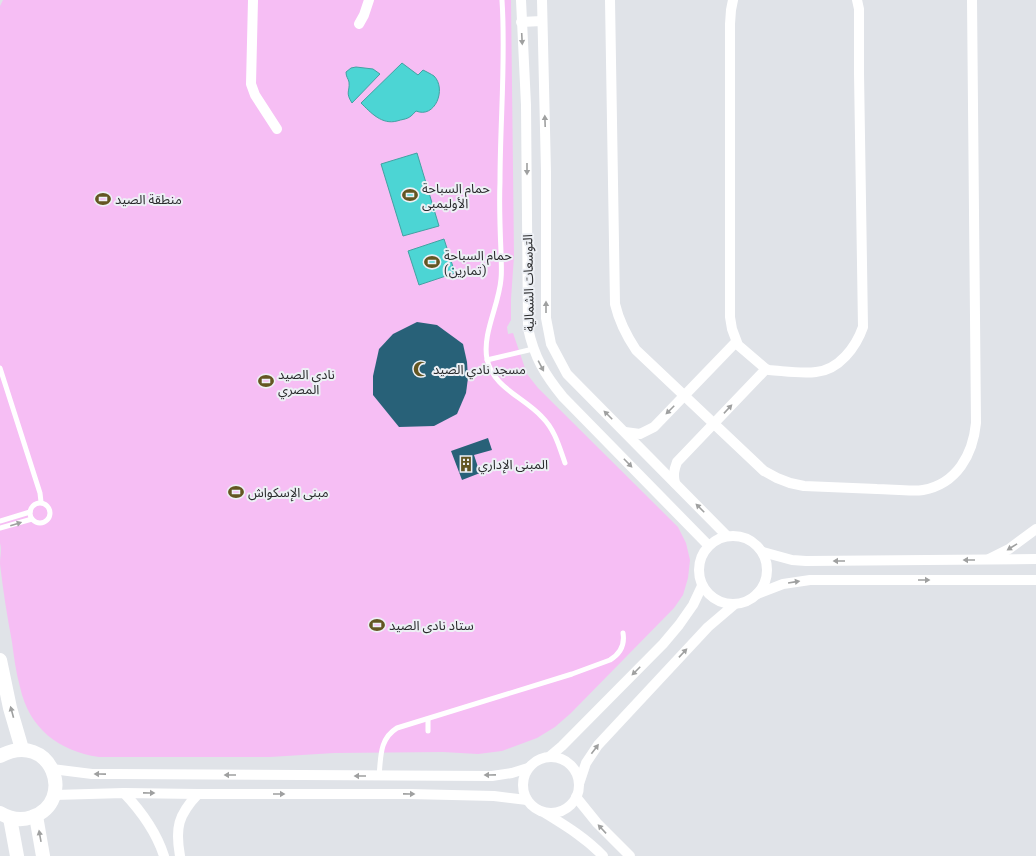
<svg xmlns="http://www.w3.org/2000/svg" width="1036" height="856" font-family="'Exo 2','Noto Sans Arabic',sans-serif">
<rect width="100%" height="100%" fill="#e0e3e8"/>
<path fill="#f6bef4" d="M3 0H511L514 256 511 299V320L507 327 508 334 513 333 527 374 538 388 678 527 686 543 690 560 688 578 683 595 674 608 571 713 555 727 537 738 502 751 478 754 443 752 334 753 270 757H99C58 751 29 728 20 687 16 673 14 657 12 642 7 616 3 590 0 564 0 556 2 550 0 543V6Z"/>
<g fill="#4cd5d4" stroke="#42a2a2">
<path d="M402 63 418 75 423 70C427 72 431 74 434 76 447 89 435 119 416 111 408 120 407 118 397 121 382 125 371 113 361 103Z"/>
<path d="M356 67 373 69 380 74 352 103C345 92 350 92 349 82 348 78 346 77 346 72L351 68Z"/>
<path d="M417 153 439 226 403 236 381 164Z"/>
<path d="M444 239 455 273 419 285 408 251Z"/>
</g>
<g fill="#286178">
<path d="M417 322 437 325 463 344 467 362 468 378 466 393 457 414 434 426 399 427 373 395V376L379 349 393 334Z"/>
<path d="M488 438 492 450 474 455 480 473 462 480 451 451Z"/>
</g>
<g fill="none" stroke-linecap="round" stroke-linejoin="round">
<g stroke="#fff" stroke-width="5">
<path d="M502 0C506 60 500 121 500 182 499 205 500 229 501 252 501 261 502 270 501 279 499 305 482 334 487 359 493 388 524 397 542 417 555 430 559 446 565 463"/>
<path d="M487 360 533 349"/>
<path d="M0 368 40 493 41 502"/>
<circle cx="40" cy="513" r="10"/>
<path d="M0 521 30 512"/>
<path d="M0 528 32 519"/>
<path d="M428 731V719"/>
<path d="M379 776C381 758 379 739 397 728L572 674 610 660C620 654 625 645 623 633"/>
</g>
<g stroke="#fff" stroke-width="10">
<path d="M253 0 251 84 255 95 277 129"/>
<path d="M521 0 526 105 528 328C534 357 545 375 563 397L708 545"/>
<path d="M542 0 546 172V318L551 344 567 374 727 536"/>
<path d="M610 0 615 304C619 321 626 335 636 350L764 471 777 478 790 483 804 486C828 487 853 488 877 489 890 489 912 492 923 490 957 484 973 454 976 423L972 0"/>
<path d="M733 0 731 10 730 24V317L732 329 738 345 766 369 769 370C784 371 801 374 816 372 839 370 856 347 863 327L859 73V9L857 0"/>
<path d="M521 22 542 21"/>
<path d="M359 24 364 15 369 0"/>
<path d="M625 432 640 434 654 427 736 342"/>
<path d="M675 483C673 475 674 470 677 462L766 369"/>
<circle cx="733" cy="570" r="34"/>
<path d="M763 552 792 560 806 561 1036 559"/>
<path d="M989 559 1009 549 1036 529"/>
<path d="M757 594 783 584 810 580H1036"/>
<circle cx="551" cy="785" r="28"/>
<path d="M549 757 562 746 663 644 679 625 693 605 702 586"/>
<path d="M52 769 92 774H115L492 776 512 773 528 768"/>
<path d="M579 784 586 763 598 745 708 627 735 604"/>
<path d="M124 793C142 812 156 831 164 856"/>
<path d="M54 795 124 793 198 794H410L494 796 527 800"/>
<path d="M576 797 597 823 630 856"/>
<path d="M545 813C566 826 586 838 603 856"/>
<path d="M180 856C175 828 178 815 198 794"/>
</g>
<g stroke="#fff" stroke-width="14">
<path d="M0 660 10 708 22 749"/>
<path d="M0 756C52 729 77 802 32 817 21 821 10 819 0 813"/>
<path d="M36 816 43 856"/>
<path d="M10 818 17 856"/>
</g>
</g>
<defs><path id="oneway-solid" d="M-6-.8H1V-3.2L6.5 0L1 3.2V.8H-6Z"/></defs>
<g fill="#9fa0a0">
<use href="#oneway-solid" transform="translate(522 39) rotate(87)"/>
<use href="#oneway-solid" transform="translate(545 121) rotate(-92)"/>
<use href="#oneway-solid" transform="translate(527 169) rotate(90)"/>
<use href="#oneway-solid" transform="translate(546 307) rotate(-90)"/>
<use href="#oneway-solid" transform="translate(541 366) rotate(62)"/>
<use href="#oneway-solid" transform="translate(728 409) rotate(-47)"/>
<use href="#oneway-solid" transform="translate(670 410) rotate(135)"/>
<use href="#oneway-solid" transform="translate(608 415) rotate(-135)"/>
<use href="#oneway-solid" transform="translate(628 463) rotate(46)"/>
<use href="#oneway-solid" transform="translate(700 508) rotate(-135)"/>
<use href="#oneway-solid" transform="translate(16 524) rotate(-17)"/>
<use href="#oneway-solid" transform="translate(1012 547) rotate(148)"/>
<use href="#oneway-solid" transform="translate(969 560) rotate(180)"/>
<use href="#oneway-solid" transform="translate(839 561) rotate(180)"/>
<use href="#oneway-solid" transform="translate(924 580)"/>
<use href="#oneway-solid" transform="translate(794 582) rotate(-9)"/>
<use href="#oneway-solid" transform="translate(683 653) rotate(-47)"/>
<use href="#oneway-solid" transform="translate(636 671) rotate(135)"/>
<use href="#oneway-solid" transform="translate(12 712) rotate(-105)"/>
<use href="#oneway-solid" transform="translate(595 749) rotate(-53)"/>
<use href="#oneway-solid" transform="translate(100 774) rotate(-179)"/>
<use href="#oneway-solid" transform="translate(230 775) rotate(-180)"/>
<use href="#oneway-solid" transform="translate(490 775) rotate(179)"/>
<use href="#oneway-solid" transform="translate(360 776) rotate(-180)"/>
<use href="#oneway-solid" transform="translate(149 793) rotate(1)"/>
<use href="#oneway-solid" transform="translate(279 794)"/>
<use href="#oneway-solid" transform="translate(409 794) rotate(1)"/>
<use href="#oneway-solid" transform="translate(602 829) rotate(-133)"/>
<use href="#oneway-solid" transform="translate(40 836) rotate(-100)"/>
</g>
<defs>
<symbol id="stadium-bare" viewBox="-9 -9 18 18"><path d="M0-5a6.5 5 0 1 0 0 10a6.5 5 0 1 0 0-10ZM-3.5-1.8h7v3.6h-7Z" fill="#635622" stroke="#edf0f5" stroke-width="2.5" paint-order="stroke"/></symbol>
<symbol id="mosque-bare" viewBox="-9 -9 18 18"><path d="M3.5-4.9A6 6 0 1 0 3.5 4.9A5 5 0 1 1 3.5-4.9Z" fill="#635622" stroke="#edf0f5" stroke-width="2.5" paint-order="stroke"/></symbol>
<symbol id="building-bare" viewBox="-9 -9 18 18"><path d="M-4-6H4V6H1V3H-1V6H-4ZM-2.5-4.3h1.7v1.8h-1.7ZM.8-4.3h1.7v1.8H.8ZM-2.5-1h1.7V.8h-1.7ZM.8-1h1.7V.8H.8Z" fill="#635622" stroke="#edf0f5" stroke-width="2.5" paint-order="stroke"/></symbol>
</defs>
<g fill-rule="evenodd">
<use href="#stadium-bare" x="399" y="184" width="22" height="22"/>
<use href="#stadium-bare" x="92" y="188" width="22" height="22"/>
<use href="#stadium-bare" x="421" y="251" width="22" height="22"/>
<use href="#mosque-bare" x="410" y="358" width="22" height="22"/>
<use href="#stadium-bare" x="255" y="370" width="22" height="22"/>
<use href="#building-bare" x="455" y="453" width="22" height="22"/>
<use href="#stadium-bare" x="225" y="481" width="22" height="22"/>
<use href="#stadium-bare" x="366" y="614" width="22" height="22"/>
</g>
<g text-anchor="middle" stroke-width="4" stroke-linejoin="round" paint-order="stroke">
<g font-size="13" fill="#2a2b2d" stroke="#edf0f5" text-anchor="start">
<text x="422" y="193">حمام السباحة<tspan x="422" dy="15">الأوليمبى</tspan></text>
<text x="115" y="204">منطقة الصيد</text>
<text x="444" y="260">حمام السباحة<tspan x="444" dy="15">(تمارين)</tspan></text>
<text x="433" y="374">مسجد نادي الصيد</text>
<text x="278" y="379">نادى الصيد<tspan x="278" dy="15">المصري</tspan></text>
<text x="478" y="469">المبنى الإداري</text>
<text x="248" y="497">مبنى الإسكواش</text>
<text x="389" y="630">ستاد نادى الصيد</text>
</g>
<g font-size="13" fill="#2a2b2d" stroke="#edf0f5">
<text transform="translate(528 283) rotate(-91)" y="5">التوسعات الشمالية</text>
</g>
</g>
</svg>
